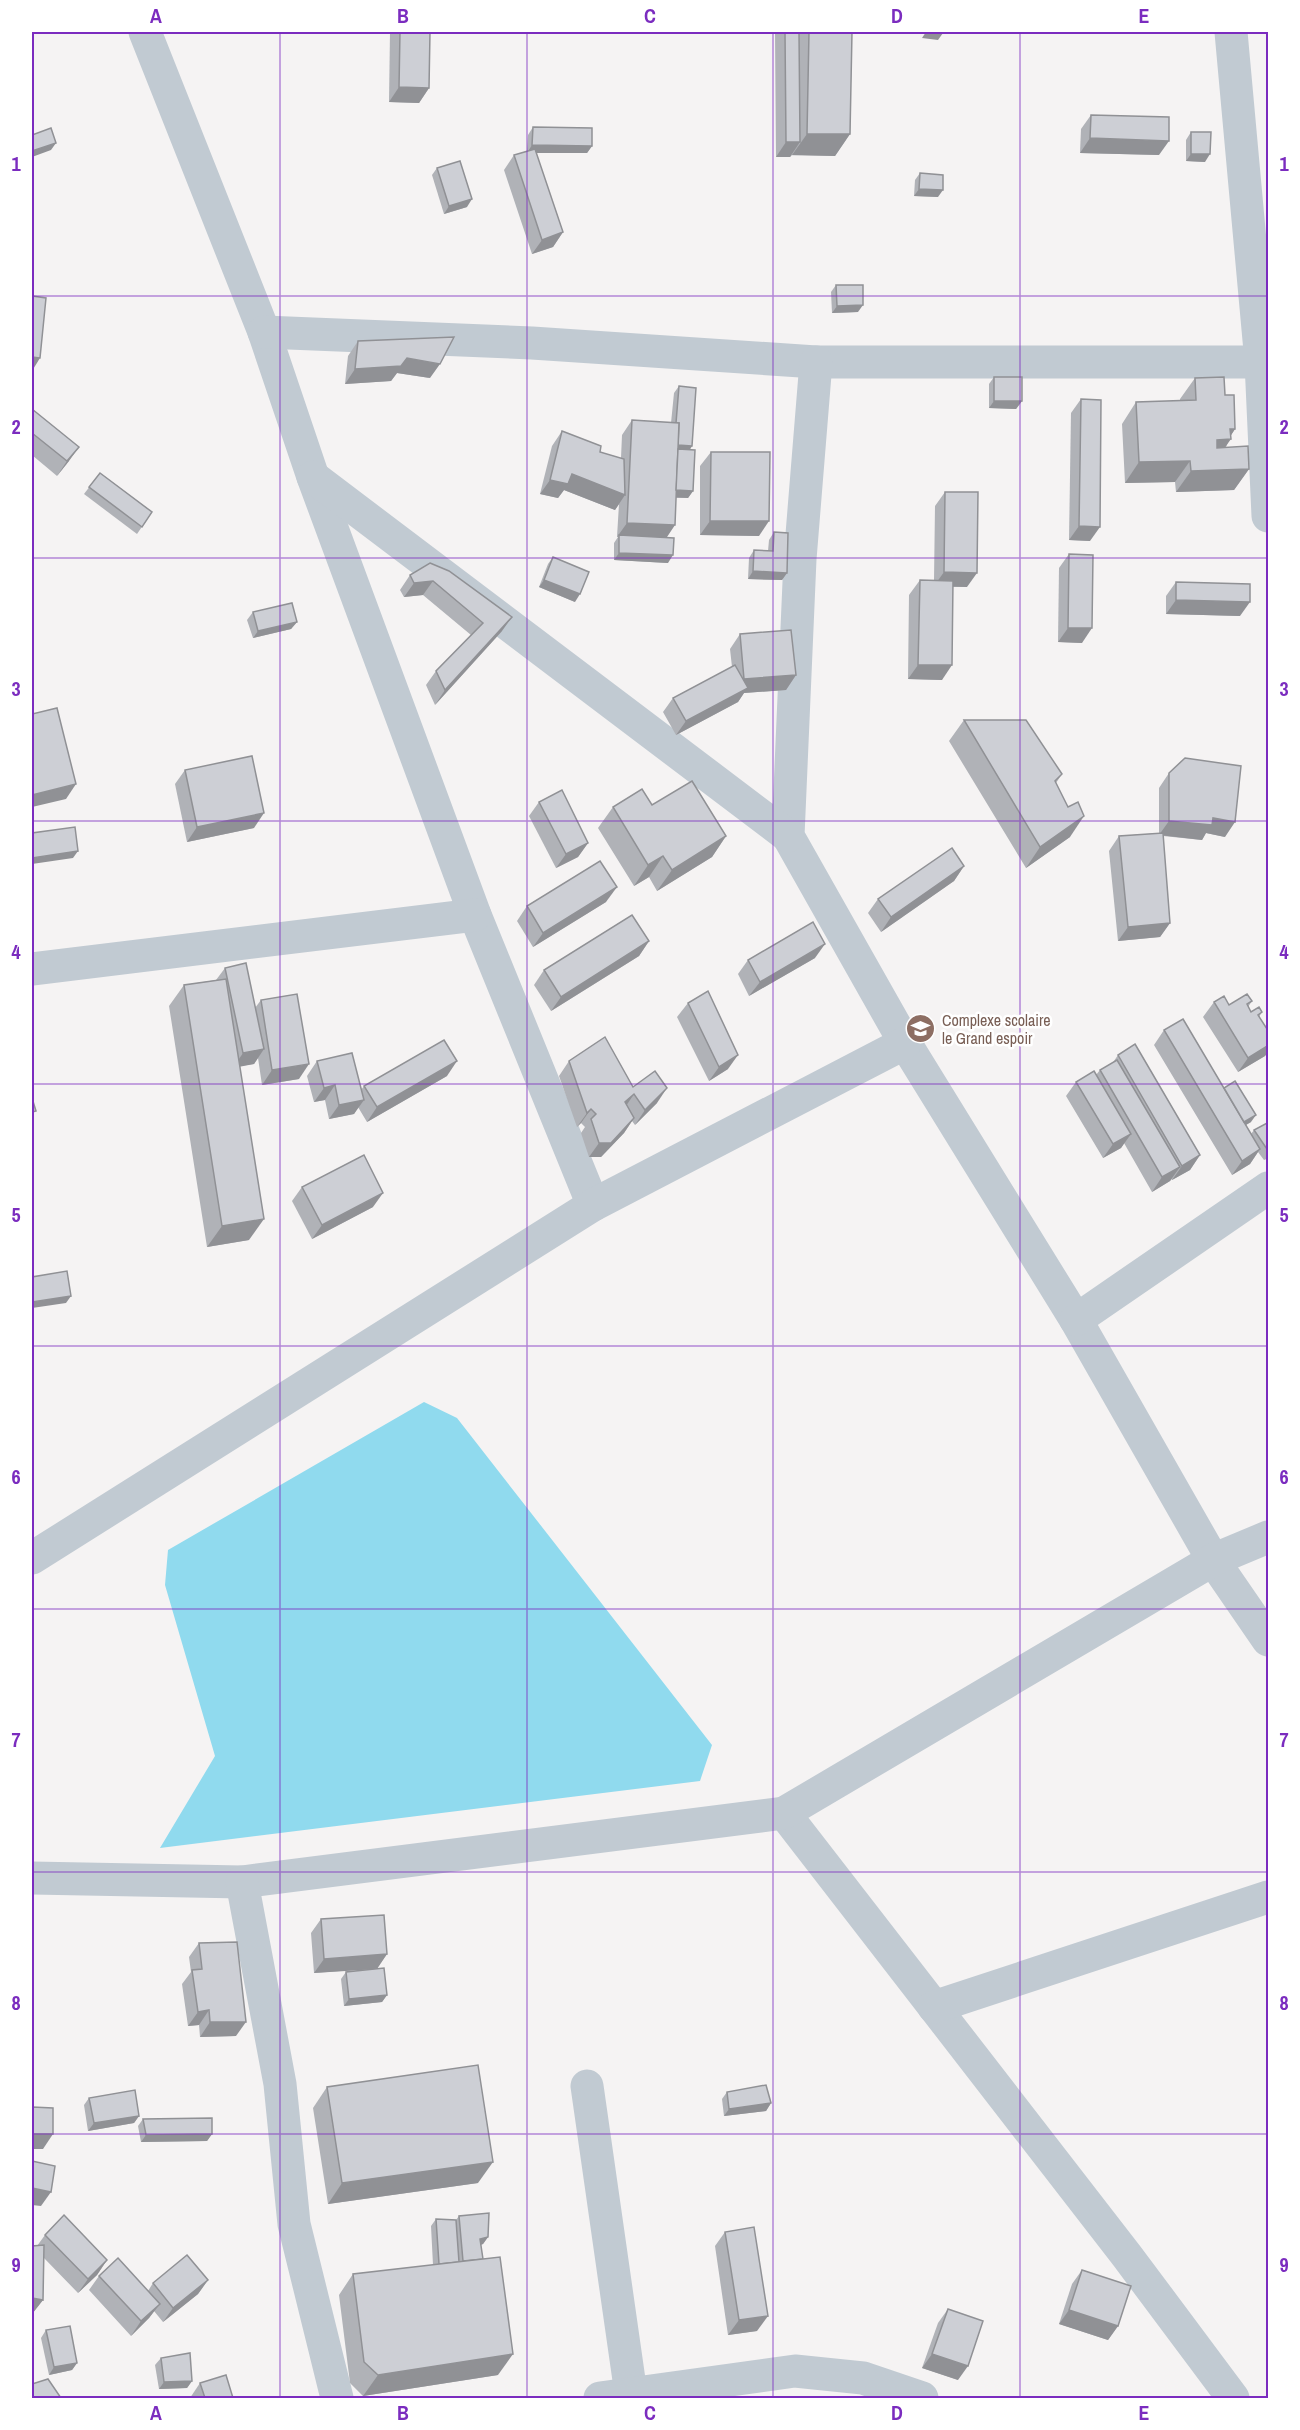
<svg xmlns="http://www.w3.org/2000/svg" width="1300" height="2430" font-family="'Archivo Narrow',sans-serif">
<rect width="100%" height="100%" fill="#f5f3f3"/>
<path fill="#90daee" d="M424 1402 457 1418 712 1745 700 1781 160 1848 215 1756 165 1585 168 1550Z"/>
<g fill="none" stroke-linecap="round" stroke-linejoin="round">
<g stroke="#c1cad2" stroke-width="33">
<path d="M145 32 264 332 313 477 475 915 593 1205"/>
<path d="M1231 32 1261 362 1268 516"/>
<path d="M264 332 532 343 816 362H1261"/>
<path d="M816 362 800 559 788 836 905 1043 1076 1320 1213 1560 1268 1640"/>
<path d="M313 477 788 836"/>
<path d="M32 969 475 915"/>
<path d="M1076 1320 1268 1188"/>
<path d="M32 1558 593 1205 905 1043"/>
<path d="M784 1813 1127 2256 1233 2398"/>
<path d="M32 1878 242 1882 784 1813 1213 1560 1268 1537"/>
<path d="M242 1882 280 2084 294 2224 337 2398"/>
<path d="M934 2007 1268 1897"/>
<path d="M587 2086 631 2394"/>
<path d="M600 2398 795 2371 863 2378 922 2398"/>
</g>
</g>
<g fill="#b0b2b7">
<path d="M390 32H430L429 88 419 103 389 102Z"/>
<path d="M775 32H852L850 134 835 156 792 155 793 154 790 157H776Z"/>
<path d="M1091 115 1159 155 1080 153 1081 129Z"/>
<path d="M533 127 592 146 587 153H536L563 232 553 247 532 254 504 170 514 155 527 151 528 135Z"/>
<path d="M1191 132 1205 162 1186 161V140Z"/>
<path d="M437 168 467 207 444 214 432 175Z"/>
<path d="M920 173 938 197 914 196 915 180Z"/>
<path d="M836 285 858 312 832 313 831 292Z"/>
<path d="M358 341 430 378 397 373 391 381 345 384 348 356Z"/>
<path d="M994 377 1022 401 1016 409 989 408V384Z"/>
<path d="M1195 378 1225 395 1235 429 1231 435 1226 447 1249 469 1234 490 1176 492 1175 482 1125 483 1122 424 1136 402 1180 401V399Z"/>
<path d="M679 386 692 446 690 449 693 491 688 498H676L666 537 668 563 614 560V543L618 537H617L619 504 615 510 564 490 558 498 540 494 552 446 562 431 600 452 621 458 622 435 632 420 671 423 674 393Z"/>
<path d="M1081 399 1090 541 1069 540 1071 413Z"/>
<path d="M32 409 69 461 57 476 32 455Z"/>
<path d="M711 452 759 536 700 535V466Z"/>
<path d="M100 473 152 512 137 534 84 494Z"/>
<path d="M945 492 967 587H953L942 680 908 679 909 595 920 580 934 581 935 506Z"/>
<path d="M774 532 787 573 782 580 748 579 749 558 754 550 768 551 769 540Z"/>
<path d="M1069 554 1082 643 1058 642 1059 568Z"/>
<path d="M553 557 575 602 539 587 548 564Z"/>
<path d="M430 563 502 631 435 705 426 685 436 671 471 635 423 595 404 597 400 590 410 575Z"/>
<path d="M1176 582 1240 616 1166 614V596Z"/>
<path d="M253 612 297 622 291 629 253 638 247 620Z"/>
<path d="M740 634 796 675 786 690 744 693 738 702 676 735 663 712 673 698 732 667 730 649Z"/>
<path d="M964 720 1062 774 1056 783 1070 837 1026 868 949 741Z"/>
<path d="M185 770 254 828 187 842 175 784Z"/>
<path d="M1169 773 1225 837 1206 833 1202 840 1163 836 1170 923 1160 937 1118 941 1109 851 1119 836 1159 833V788Z"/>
<path d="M539 802 588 843 578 857 556 868 529 816Z"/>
<path d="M652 805 726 836 712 857 657 891 649 877 634 886 598 828 613 807Z"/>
<path d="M964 866 954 881 881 932 868 913 878 899Z"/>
<path d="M606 902 533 947 517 921 527 906Z"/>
<path d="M649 941 639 956 551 1011 534 985 544 970Z"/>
<path d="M815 958 749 996 738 974 748 960Z"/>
<path d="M225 968 255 1008 261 1000 299 1079 262 1085 258 1058 254 1064 240 1066 249 1240 207 1247 169 1006 184 985 216 980Z"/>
<path d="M1252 1001 1248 1007 1251 1012H1262L1259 1017 1269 1032V1050L1265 1056 1238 1072 1203 1017 1214 1002 1229 1005Z"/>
<path d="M688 1003 728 1069 709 1081 677 1017Z"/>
<path d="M1164 1030 1224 1088 1251 1122 1246 1125 1251 1134 1254 1130 1269 1122V1158L1264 1160 1258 1152 1250 1164 1232 1175 1154 1045Z"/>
<path d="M1118 1055 1200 1155 1190 1170 1172 1180V1179L1170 1181 1152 1192 1124 1143 1121 1148 1103 1158 1066 1096 1076 1082 1096 1075 1100 1070 1112 1064Z"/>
<path d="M317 1061 361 1090 364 1086 447 1076 367 1122 358 1107 354 1114 329 1119 325 1100 314 1102 307 1076Z"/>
<path d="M569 1061 633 1087 657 1103 635 1125 632 1121 624 1133 601 1157H589L581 1133 585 1127 581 1123 577 1127 559 1076Z"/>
<path d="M302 1187 373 1207 312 1239 292 1201Z"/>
<path d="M321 1919 387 1954 377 1968 387 1995 382 2002 344 2006 341 1979 346 1972 368 1969 314 1973 311 1933Z"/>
<path d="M199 1943 236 2036 200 2037 199 2025 188 2026 182 1984 191 1972 189 1957Z"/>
<path d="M327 2087 478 2183 328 2204 313 2108Z"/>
<path d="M727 2092 771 2103 766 2111 724 2116 722 2099Z"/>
<path d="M89 2098 139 2116 134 2123 88 2131 84 2105Z"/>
<path d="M143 2119 212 2134 207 2141 141 2142 138 2126Z"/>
<path d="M459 2216 488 2237 483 2244 481 2245 498 2375 363 2396 350 2383 339 2295 353 2274 433 2265 431 2226 436 2219 456 2220Z"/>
<path d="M725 2232 757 2331 728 2335 715 2246Z"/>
<path d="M45 2235 107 2260 97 2275 78 2293 44 2258 43 2300 32 2314V2246H37Z"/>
<path d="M1082 2270 1118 2326 1108 2340 1059 2324 1072 2284Z"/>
<path d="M99 2276 148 2291 153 2283 208 2280 198 2294 163 2322 154 2311 149 2318 131 2336 89 2290Z"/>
<path d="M948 2309 958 2380 922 2368 938 2323Z"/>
<path d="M46 2330 77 2363 72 2370 49 2375 41 2338Z"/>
<path d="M161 2358 192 2381 187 2388 159 2389 155 2365Z"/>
<path d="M200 2383 233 2398H190Z"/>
</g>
<g fill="#909195">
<path d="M926 32H934L943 33 938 40 922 38Z"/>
<path d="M399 87 429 88 419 103 389 102Z"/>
<path d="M807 134H850L835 156 792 155Z"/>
<path d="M1090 138 1169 141 1159 155 1080 153Z"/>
<path d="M786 142H800L790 157H776Z"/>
<path d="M56 143 51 150 32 157V151Z"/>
<path d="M532 145 592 146 587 153H527Z"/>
<path d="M1191 154H1210L1205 162 1186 161Z"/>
<path d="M919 189 943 190 938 197 914 196Z"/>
<path d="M472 199 467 207 444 214 449 206Z"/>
<path d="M563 232 553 247 532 254 542 240Z"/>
<path d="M863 305 858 312 832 313 837 306Z"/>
<path d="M32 357 40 358 32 371Z"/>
<path d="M407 358 440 364 430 378 397 373 391 381 345 384 355 369Z"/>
<path d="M994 401H1022L1016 409 989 408Z"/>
<path d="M1230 429H1235L1228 440 1231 439 1216 460 1217 440Z"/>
<path d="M674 444 692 446 687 454 677 452Z"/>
<path d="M79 447 69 461 57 476 67 461Z"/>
<path d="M1190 461 1175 482 1125 483 1139 462Z"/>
<path d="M1249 469 1234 490 1176 492 1191 471Z"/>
<path d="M572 474 625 495 615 510 564 490 558 498 540 494 550 480Z"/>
<path d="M675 490 693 491 688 498 670 497Z"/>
<path d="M710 521H769L759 536 700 535Z"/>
<path d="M627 523 675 525 665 540 619 535 617 537Z"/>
<path d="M1079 526 1100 527 1090 541 1069 540Z"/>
<path d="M619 553 673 555 668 563 614 560Z"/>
<path d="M753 571 787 573 782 580 748 579Z"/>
<path d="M944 572 977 573 967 587 934 586Z"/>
<path d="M544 580 580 594 575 602 539 587Z"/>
<path d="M433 581 423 595 404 597 414 583Z"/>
<path d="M1176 600 1250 602 1240 616 1166 614Z"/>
<path d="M512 617 502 631 435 705 445 690Z"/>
<path d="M297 622 291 629 253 638 258 631Z"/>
<path d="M1068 628H1092L1082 643 1058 642Z"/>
<path d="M918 665H952L942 680 908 679Z"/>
<path d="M796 675 786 690 744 693 738 702 676 735 686 721 734 694 744 679Z"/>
<path d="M76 784 66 799 32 807V795Z"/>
<path d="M264 813 254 828 187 842 197 827Z"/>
<path d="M1084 816 1070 837 1026 868 1040 847Z"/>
<path d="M1213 818 1235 822 1225 837 1206 833 1202 840 1159 835 1169 821Z"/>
<path d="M726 836 712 857 657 891 672 870Z"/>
<path d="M588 843 578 857 556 868 566 854Z"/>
<path d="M78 851 73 858 32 864V858Z"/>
<path d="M663 856 649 877 634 886 648 865Z"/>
<path d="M964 866 954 881 881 932 891 917Z"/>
<path d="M617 887 606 902 533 947 543 933Z"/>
<path d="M1170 923 1160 937 1118 941 1128 927Z"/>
<path d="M649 941 639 956 551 1011 561 997Z"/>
<path d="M825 944 815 958 749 996 760 982Z"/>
<path d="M1269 1045V1050L1265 1056 1238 1072 1248 1058Z"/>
<path d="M264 1049 254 1064 233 1068 243 1053Z"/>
<path d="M738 1055 728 1069 709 1081 719 1067Z"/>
<path d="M457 1061 447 1076 367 1122 377 1107Z"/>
<path d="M309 1064 299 1079 262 1085 272 1070Z"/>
<path d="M335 1085 325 1100 314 1102 324 1088Z"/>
<path d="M667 1088 657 1103 635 1125 645 1110Z"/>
<path d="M634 1094 624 1109 625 1102Z"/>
<path d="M364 1100 354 1114 329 1119 339 1105Z"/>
<path d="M591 1109 581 1123 577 1127 587 1113Z"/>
<path d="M1256 1115 1251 1122 1235 1131 1240 1124Z"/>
<path d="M634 1118 624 1133 601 1157H589L599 1143Z"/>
<path d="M1131 1134 1121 1148 1103 1158 1113 1144Z"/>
<path d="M1260 1149 1250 1164 1232 1175 1242 1161Z"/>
<path d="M1200 1155 1190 1170 1172 1180 1182 1166Z"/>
<path d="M1180 1167 1170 1181 1152 1192 1162 1177Z"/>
<path d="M383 1193 373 1207 312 1239 322 1225Z"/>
<path d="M264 1219 249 1240 207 1247 222 1226Z"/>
<path d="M71 1296 66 1303 32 1308V1302Z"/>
<path d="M387 1954 377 1969 314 1973 324 1959Z"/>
<path d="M387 1995 382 2002 344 2006 349 1999Z"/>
<path d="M209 2010 199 2025 188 2026 198 2012Z"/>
<path d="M210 2022H246L236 2036 200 2037Z"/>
<path d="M771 2103 766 2111 724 2116 729 2109Z"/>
<path d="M139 2116 134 2123 88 2131 94 2123Z"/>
<path d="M32 2134H53L43 2149H32Z"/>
<path d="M212 2134 207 2141 141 2142 146 2135Z"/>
<path d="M493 2162 478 2183 328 2204 342 2183Z"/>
<path d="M32 2188 51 2192 41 2206 32 2205Z"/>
<path d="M488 2237 483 2244 475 2246 480 2239Z"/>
<path d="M107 2260 97 2275 78 2293 88 2279Z"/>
<path d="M208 2280 198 2294 163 2322 173 2308Z"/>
<path d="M32 2298 43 2300 32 2314Z"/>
<path d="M160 2304 149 2318 131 2336 141 2321Z"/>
<path d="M1069 2310 1118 2326 1108 2340 1059 2324Z"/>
<path d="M768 2316 757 2331 728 2335 739 2320Z"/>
<path d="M513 2354 498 2375 363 2396 378 2375Z"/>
<path d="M932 2354 968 2366 958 2380 922 2368Z"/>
<path d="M77 2363 72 2370 49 2375 54 2367Z"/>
<path d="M192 2381 187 2388 159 2389 164 2382Z"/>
</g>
<g fill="#cdcfd5" stroke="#909195" stroke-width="1.5">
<path d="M400 32H430L429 88 399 87Z"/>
<path d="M785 32H799L800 142H786Z"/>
<path d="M809 32H852L850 134H807Z"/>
<path d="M1091 115 1169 117V141L1090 138Z"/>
<path d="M533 127 592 128V146L532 145Z"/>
<path d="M51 128 56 143 32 151V135Z"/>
<path d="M1191 132H1211L1210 154H1191Z"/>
<path d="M535 149 563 232 542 240 514 155Z"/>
<path d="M460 161 472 199 449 206 437 168Z"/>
<path d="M920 173 943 175V190L919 189Z"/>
<path d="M836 285H863V305L837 306Z"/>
<path d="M32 296 46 298 40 358 32 357Z"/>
<path d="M454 337 440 364 407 358 401 366 355 369 358 341Z"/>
<rect x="994" y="377" width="28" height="24"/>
<path d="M1224 377 1225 395H1234L1235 429H1230L1231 439 1217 440V448L1248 446 1249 469 1191 471 1190 461 1139 462 1136 402 1196 400 1195 378Z"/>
<path d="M679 386 696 388 692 446 678 445 679 423H676Z"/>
<path d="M1081 399 1101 400 1100 527 1079 526Z"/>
<path d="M32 409 79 447 67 461 32 433Z"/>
<path d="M632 420 679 423 675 525 627 523Z"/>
<path d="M562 431 601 446 600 452 624 459 625 495 572 474 568 484 550 480Z"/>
<path d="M678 449 695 450 693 491 676 490Z"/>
<path d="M711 452H770L769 521H710Z"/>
<path d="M100 473 152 512 142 527 89 487Z"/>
<path d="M945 492H978L977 573 944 572Z"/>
<path d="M774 532 788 533 787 573 753 571 754 550 773 551Z"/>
<path d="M619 535 674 538 673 555 619 553Z"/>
<path d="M1069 554 1093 555 1092 628H1068Z"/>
<path d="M553 557 589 572 580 594 544 580Z"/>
<path d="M430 563 449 571 512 617 445 690 436 671 483 623 433 581 414 583 410 575Z"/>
<path d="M920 580 953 581 952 665H918Z"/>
<path d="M1176 582 1250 584V602L1176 600Z"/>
<path d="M292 603 297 622 258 631 253 612Z"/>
<path d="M791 630 796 675 744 679 740 634Z"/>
<path d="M735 665 748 688 686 721 673 698Z"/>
<path d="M57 708 76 784 32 795V714Z"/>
<path d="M964 720H1026L1062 774 1055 781 1068 807 1078 802 1084 816 1040 847Z"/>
<path d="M252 756 264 813 197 827 185 770Z"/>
<path d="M1185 758 1241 766 1235 822 1213 818 1212 825 1169 821V773Z"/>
<path d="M692 781 726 836 672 870 663 856 648 865 613 807 642 789 652 805Z"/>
<path d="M562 790 588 843 566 854 539 802Z"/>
<path d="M75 827 78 851 32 858V833Z"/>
<path d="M1163 833 1170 923 1128 927 1119 836Z"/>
<path d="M952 848 964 866 891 917 878 899Z"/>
<path d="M600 861 617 887 543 933 527 906Z"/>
<path d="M632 915 649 941 561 997 544 970Z"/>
<path d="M813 922 825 944 760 982 748 960Z"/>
<path d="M246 963 264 1049 243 1053 225 968Z"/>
<path d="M226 979 264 1219 222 1226 184 985Z"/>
<path d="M708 991 738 1055 719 1067 688 1003Z"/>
<path d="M297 994 309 1064 272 1070 261 1000Z"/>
<path d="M1247 994 1252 1001 1247 1004 1251 1012 1259 1007 1262 1012 1258 1015 1269 1032V1045L1248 1058 1214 1002 1224 996 1229 1005Z"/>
<path d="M1183 1019 1260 1149 1242 1161 1164 1030Z"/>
<path d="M605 1037 633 1087 655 1071 667 1088 645 1110 634 1094 625 1102 634 1118 611 1143H599L591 1119 596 1114 591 1109 587 1113 569 1061Z"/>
<path d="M444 1040 457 1061 377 1107 364 1086Z"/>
<path d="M1135 1044 1200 1155 1182 1166 1118 1055Z"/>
<path d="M352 1053 364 1100 339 1105 335 1085 324 1088 317 1061Z"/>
<path d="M1117 1060 1180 1167 1162 1177 1100 1070Z"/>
<path d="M1094 1071 1131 1134 1113 1144 1076 1082Z"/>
<path d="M1235 1081 1256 1115 1244 1122 1224 1088Z"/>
<path d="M32 1098 36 1111 32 1112Z"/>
<path d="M1269 1122V1152L1254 1130Z"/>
<path d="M364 1155 383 1193 322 1225 302 1187Z"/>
<path d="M67 1271 71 1296 32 1302V1277Z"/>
<path d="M384 1915 387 1954 324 1959 321 1919Z"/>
<path d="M237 1942 246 2022H210L209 2010 198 2012 192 1970 202 1969 199 1943Z"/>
<path d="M384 1968 387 1995 349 1999 346 1972Z"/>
<path d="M478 2065 493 2162 342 2183 327 2087Z"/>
<path d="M766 2085 771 2103 729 2109 727 2092Z"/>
<path d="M135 2090 139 2116 94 2123 89 2098Z"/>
<path d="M32 2107 53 2108V2134H32Z"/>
<path d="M212 2118V2134L146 2135 143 2119Z"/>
<path d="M32 2161 55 2166 51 2192 32 2188Z"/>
<path d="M489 2213 488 2237 480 2239 483 2259 463 2261 459 2216Z"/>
<path d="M64 2215 107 2260 88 2279 45 2235Z"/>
<path d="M436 2219 456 2220 459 2262 439 2264Z"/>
<path d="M754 2227 768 2316 739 2320 725 2232Z"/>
<path d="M44 2245 43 2300 32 2298V2246Z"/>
<path d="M187 2255 208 2280 173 2308 153 2283Z"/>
<path d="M500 2257 513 2354 378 2375 364 2362 353 2274Z"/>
<path d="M118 2258 160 2304 141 2321 99 2276Z"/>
<path d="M1082 2270 1131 2286 1118 2326 1069 2310Z"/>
<path d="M948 2309 983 2321 968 2366 932 2354Z"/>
<path d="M70 2326 77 2363 54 2367 46 2330Z"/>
<path d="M190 2353 192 2381 164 2382 161 2358Z"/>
<path d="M226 2375 233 2398H205L200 2383Z"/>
<path d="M48 2379 61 2398H32V2384Z"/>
</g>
<path fill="none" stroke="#7b2cbf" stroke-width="1.5" stroke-opacity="0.55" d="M280 32V2398M527 32V2398M773 32V2398M1020 32V2398M32 296H1268M32 558H1268M32 821H1268M32 1084H1268M32 1346H1268M32 1609H1268M32 1872H1268M32 2134H1268"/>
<defs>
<symbol id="school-disc" viewBox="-11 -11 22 22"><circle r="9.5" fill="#8d6e63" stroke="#fff"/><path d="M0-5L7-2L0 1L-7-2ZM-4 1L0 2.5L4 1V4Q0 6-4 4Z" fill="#fff"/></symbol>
</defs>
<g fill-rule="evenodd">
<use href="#school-disc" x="904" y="1012" width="33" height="33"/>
</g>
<g text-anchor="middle" stroke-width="5" stroke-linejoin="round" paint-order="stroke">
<g font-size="16" fill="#785e54" stroke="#fff" text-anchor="start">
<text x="942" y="1026">Complexe scolaire<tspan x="942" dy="18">le Grand espoir</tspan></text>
</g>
</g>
<rect width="1300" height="2430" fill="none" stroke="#ffffff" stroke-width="66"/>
<rect x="33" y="33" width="1234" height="2364" fill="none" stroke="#7b2cbf" stroke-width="2"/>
<g font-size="20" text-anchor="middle" font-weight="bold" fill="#7b2cbf">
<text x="156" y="23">A</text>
<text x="403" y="23">B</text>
<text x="650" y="23">C</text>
<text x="897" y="23">D</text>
<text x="1144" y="23">E</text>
<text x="16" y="171">1</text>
<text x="1284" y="171">1</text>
<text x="16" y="434">2</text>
<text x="1284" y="434">2</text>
<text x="16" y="696">3</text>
<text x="1284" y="696">3</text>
<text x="16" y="959">4</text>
<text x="1284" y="959">4</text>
<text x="16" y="1222">5</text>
<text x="1284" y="1222">5</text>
<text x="16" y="1484">6</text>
<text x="1284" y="1484">6</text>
<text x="16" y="1747">7</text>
<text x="1284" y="1747">7</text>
<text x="16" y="2010">8</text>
<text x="1284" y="2010">8</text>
<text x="16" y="2272">9</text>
<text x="1284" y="2272">9</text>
<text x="156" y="2420">A</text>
<text x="403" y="2420">B</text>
<text x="650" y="2420">C</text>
<text x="897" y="2420">D</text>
<text x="1144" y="2420">E</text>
</g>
</svg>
